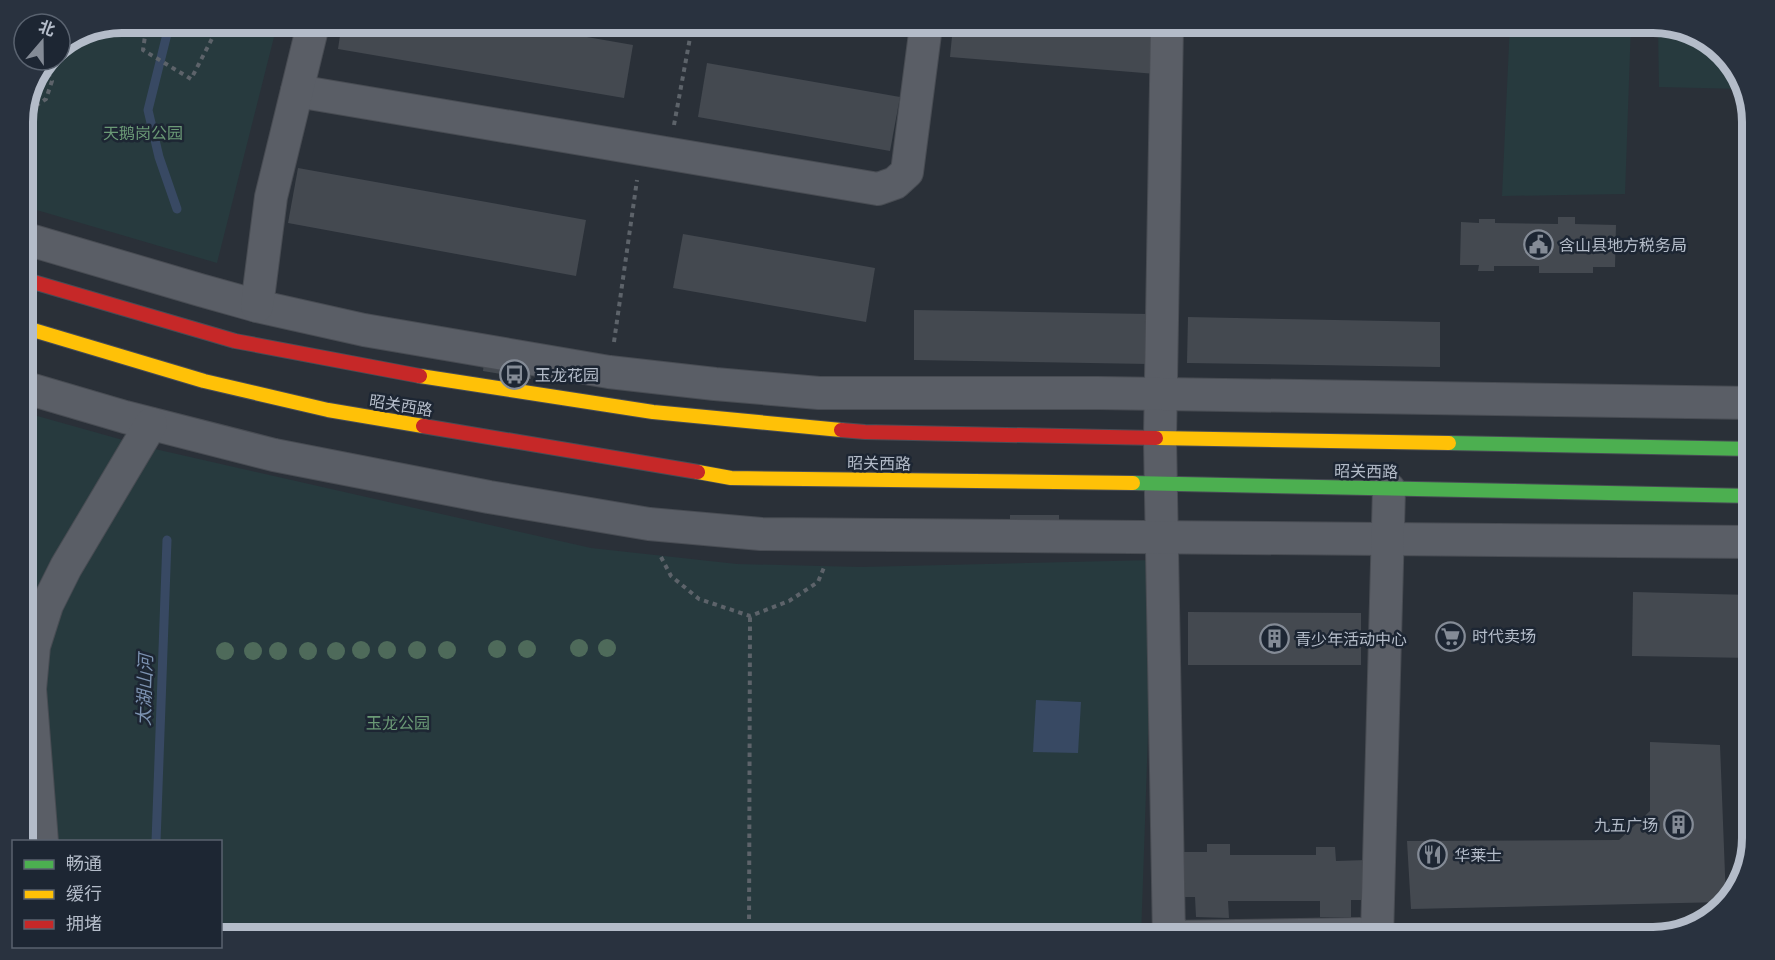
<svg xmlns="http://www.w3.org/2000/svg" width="1775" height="960" font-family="'Archivo Narrow','Noto Sans SC',sans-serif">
<rect width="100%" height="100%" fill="#2a3038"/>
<g fill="#273a3e">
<path d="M1510 23H1631L1625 194 1502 196Z"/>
<path d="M1658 24 1697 33 1736 67 1743 89 1659 87Z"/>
<path d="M276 29 217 263 23 206V116L48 60H60V46L84 30Z"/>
<path d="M23 412 155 449 591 548 737 564 861 567 1154 560 1141 937H221L220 842 23 841Z"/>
</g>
<path fill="#384963" d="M1036 700 1081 702 1078 753 1033 752Z"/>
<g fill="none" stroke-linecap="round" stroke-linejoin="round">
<g stroke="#384963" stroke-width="9">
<path d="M168 30 148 110 159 157 177 209"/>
<path d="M156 842 167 540"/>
</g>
</g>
<g fill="#444950">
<path d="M1160 25 1156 74 950 57 953 26Z"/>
<path d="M535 28 633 45 624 98 338 49 341 29Z"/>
<path d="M707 63 900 97 890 151 698 117Z"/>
<path d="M298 168 586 220 576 276 288 223Z"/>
<path d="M1558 217H1575V224L1616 225 1615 267H1593V273H1539V266H1494V271H1478L1479 265H1460L1461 222 1479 223V219H1495V223L1558 224Z"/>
<path d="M683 234 875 268 866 322 673 288Z"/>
<path d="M914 310 1149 314V364L914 360Z"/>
<path d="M1188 317 1440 322V367L1187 363Z"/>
<path d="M484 362 532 370 531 379 483 371Z"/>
<rect x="1010" y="515" width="49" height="9"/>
<path d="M1633 592 1752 595V658L1632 656Z"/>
<path d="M1188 612 1361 613V665H1188Z"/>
<path d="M1650 742 1720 745 1726 900 1725 902 1411 909 1407 841 1619 840 1650 811Z"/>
<path d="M1207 844H1230V855H1316V847H1335L1336 861 1367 860V900H1351V917H1320V901H1228L1229 918 1196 917 1195 897H1174V852H1207Z"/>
</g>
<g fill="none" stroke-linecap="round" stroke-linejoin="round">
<defs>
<g id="street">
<path d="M1167 25 1160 439 1169 937 1360 934"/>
<path d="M297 91 878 189 895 183 907 172 926 26"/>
<path d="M23 238 200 290 257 306 364 330 609 372 715 384 819 393H1099L1752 403"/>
<path d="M257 306 271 197 312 29"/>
<path d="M23 387 125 417 274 455 489 497 649 524 761 534 1752 542"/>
<path d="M42 842 30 689 34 646 47 605 66 567 151 424"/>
<path d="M1377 937 1389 489"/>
</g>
<g id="fast">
<path d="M1449 443 1752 449"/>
<path d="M1133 483 1752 496"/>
</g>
<g id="slow">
<path d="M23 327 204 381 328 410 423 426"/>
<path d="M420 376 653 412 841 430"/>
<path d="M1156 438 1449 443"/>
<path d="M698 472 731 478 1133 483"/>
</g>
<g id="jam">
<path d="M23 279 235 341 420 376"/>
<path d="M423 426 698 472"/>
<path d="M841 430 865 432 1156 438"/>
</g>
</defs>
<use href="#street" stroke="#484c53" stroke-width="34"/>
<use href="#fast" stroke="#484c55" stroke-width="16"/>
<use href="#slow" stroke="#484c55" stroke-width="16"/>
<use href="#jam" stroke="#484c55" stroke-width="16"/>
<g stroke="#5d636a" stroke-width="4" stroke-dasharray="4.5 4.5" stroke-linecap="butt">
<path d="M143 30 145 36 143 50 191 79 217 29"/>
<path d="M27 106 34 107 46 99 52 81 45 67"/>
<path d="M674 125 692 27"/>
<path d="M614 342 637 180"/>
<path d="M661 557 671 576 699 599 750 616 789 601 818 582 825 565"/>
<path d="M749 937 750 616"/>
</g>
<use href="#street" stroke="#5a5e66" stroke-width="32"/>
<use href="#fast" stroke="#4caf50" stroke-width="14"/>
<use href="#slow" stroke="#ffc107" stroke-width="14"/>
<use href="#jam" stroke="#c62828" stroke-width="14"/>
</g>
<g fill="#4e6a5a">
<circle cx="579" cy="648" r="9"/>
<circle cx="607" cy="648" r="9"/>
<circle cx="497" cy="649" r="9"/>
<circle cx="527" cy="649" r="9"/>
<circle cx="361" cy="650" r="9"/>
<circle cx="387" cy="650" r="9"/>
<circle cx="417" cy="650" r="9"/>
<circle cx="447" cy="650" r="9"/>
<circle cx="225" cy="651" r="9"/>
<circle cx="253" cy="651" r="9"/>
<circle cx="278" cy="651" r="9"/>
<circle cx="308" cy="651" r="9"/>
<circle cx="336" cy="651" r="9"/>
</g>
<defs>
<symbol id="civic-ring" viewBox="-11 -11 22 22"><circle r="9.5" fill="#1d2633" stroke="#848b96" stroke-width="1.5"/><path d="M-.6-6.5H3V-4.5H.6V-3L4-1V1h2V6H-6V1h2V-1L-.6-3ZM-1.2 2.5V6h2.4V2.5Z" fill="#848b96"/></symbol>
<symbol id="bus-ring" viewBox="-11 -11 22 22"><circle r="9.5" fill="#1d2633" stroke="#848b96" stroke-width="1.5"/><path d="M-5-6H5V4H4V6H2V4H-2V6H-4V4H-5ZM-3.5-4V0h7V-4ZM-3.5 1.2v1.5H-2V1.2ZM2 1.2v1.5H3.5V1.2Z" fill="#848b96"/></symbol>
<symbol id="supermarket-ring" viewBox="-11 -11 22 22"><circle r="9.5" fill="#1d2633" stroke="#848b96" stroke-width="1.5"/><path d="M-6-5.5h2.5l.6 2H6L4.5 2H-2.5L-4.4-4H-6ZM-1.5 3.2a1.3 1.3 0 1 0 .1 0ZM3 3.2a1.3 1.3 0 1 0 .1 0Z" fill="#848b96"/></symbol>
<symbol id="building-ring" viewBox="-11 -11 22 22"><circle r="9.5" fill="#1d2633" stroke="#848b96" stroke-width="1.5"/><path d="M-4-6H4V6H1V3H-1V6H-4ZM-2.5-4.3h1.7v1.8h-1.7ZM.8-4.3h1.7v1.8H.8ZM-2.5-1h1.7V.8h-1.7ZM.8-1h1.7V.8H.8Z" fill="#848b96"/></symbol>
<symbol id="restaurant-ring" viewBox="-11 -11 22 22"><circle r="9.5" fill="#1d2633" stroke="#848b96" stroke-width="1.5"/><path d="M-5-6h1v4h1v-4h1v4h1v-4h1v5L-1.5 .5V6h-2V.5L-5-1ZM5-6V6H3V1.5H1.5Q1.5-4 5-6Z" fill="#848b96"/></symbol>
</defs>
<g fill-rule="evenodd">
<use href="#civic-ring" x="1522" y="228" width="33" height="33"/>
<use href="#bus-ring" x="498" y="358" width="33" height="33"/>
<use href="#supermarket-ring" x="1434" y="620" width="33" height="33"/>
<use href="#building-ring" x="1258" y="622" width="33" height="33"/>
<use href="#building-ring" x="1662" y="808" width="33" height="33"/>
<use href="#restaurant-ring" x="1416" y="838" width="33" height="33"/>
</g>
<g text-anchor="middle" stroke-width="5" stroke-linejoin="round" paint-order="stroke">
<g font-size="16" fill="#6b9a76" stroke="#1d2633">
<text x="143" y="139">天鹅岗公园</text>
<text x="398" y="729">玉龙公园</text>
</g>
<g font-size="16" fill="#b4bcc9" stroke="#1d2633" text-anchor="start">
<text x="1559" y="251">含山县地方税务局</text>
<text x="535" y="381">玉龙花园</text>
<text x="1472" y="642">时代卖场</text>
<text x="1295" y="645">青少年活动中心</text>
<text x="1658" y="831" text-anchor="end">九五广场</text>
<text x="1454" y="861">华莱士</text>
</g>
<g font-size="16" fill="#b4bcc9" stroke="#1d2633">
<text transform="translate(401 405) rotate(9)" y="6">昭关西路</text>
<text transform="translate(879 463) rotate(1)" y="6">昭关西路</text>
<text transform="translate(1366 471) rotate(1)" y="6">昭关西路</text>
</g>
<g font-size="18" font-style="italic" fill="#7c92b1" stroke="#1d2633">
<text transform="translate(145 690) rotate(-88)" y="6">太湖山河</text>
</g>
</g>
<path d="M0 0H1775V960H0ZM122 33H1653A89 89 0 0 1 1742 122V838A89 89 0 0 1 1653 927H122A89 89 0 0 1 33 838V122A89 89 0 0 1 122 33Z" fill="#29323f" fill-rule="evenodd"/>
<path fill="none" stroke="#b4bcc9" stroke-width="8" d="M122 33H1653A89 89 0 0 1 1742 122V838A89 89 0 0 1 1653 927H122A89 89 0 0 1 33 838V122A89 89 0 0 1 122 33Z"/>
<rect x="12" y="840" width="210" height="108" fill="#1d2633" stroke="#59626f" stroke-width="1.5"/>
<rect x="24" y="860" width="30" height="9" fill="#4caf50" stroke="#59626f" stroke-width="1.5"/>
<text x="66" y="870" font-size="18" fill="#b4bcc9">畅通</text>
<rect x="24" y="890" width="30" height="9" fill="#ffc107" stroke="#59626f" stroke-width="1.5"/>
<text x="66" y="900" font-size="18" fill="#b4bcc9">缓行</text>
<rect x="24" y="920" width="30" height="9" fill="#c62828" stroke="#59626f" stroke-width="1.5"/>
<text x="66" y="930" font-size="18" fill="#b4bcc9">拥堵</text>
<g transform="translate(42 42) rotate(20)"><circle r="28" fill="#1d2633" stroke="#59626f" stroke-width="1.5"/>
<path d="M0-4.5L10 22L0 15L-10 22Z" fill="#848b96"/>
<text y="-9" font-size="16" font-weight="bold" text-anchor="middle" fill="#b4bcc9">北</text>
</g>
</svg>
